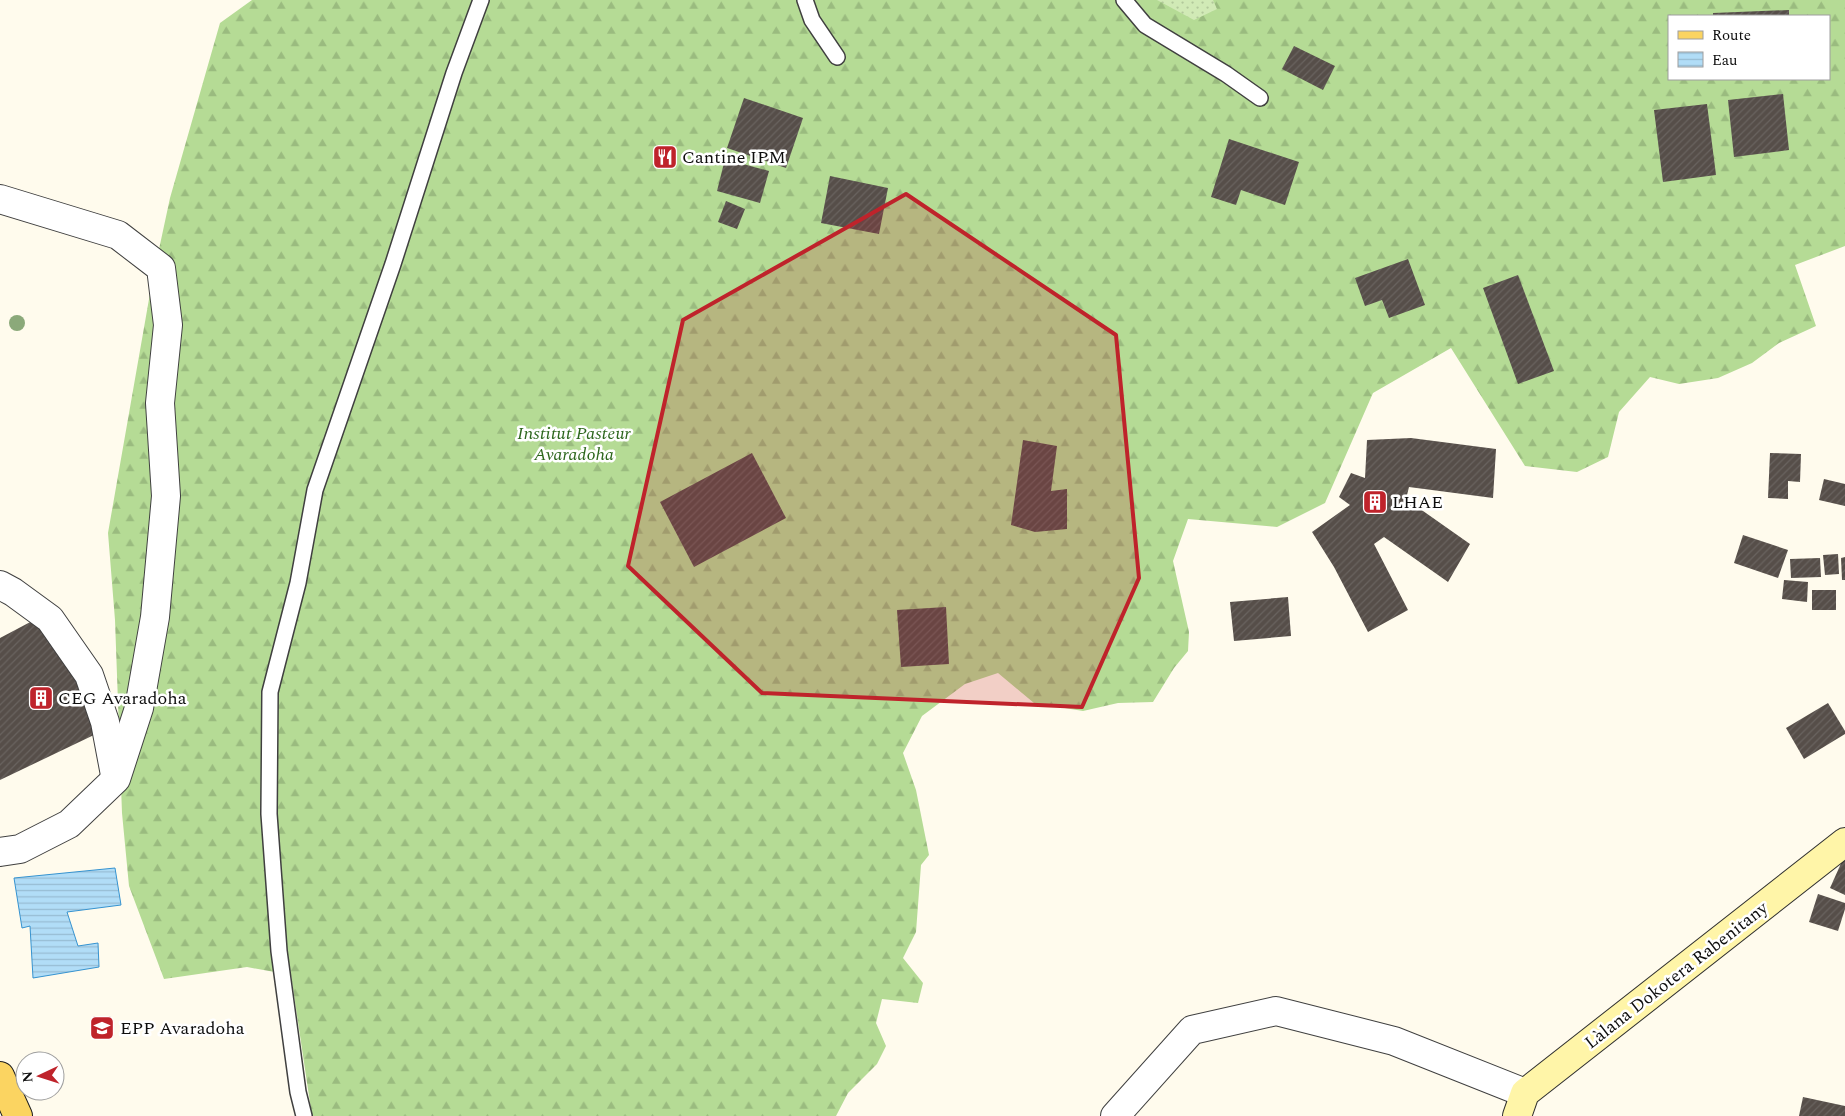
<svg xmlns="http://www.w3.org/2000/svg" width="1845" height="1116" font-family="Spectral,serif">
<defs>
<pattern id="forest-firs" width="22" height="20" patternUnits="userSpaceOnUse" patternTransform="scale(1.25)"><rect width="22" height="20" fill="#b5db95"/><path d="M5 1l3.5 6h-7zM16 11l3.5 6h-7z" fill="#9abb7f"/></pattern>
<pattern id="garden-dots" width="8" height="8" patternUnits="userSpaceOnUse" patternTransform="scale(1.25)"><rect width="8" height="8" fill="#d1eab6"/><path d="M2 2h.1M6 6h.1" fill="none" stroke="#b2c89b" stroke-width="1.8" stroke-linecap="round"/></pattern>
<pattern id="water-rules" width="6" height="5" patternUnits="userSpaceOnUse" patternTransform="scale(1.25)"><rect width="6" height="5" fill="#b1ddf7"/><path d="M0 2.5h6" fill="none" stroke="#97bcd3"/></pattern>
<pattern id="building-hatch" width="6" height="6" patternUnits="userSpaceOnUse" patternTransform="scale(1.25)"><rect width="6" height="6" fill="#564e49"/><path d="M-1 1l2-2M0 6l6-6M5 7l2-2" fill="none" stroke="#69635f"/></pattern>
</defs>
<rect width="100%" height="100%" fill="#fffbed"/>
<path fill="url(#forest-firs)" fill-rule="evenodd" d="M252 0H1845V246L1795 265 1816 326 1779 343 1752 363 1718 378 1679 384 1650 377 1619 412 1608 457 1577 472 1525 466 1451 348 1373 393 1325 503 1277 527 1188 519 1173 561 1189 632 1188 651 1174 668 1153 702 1118 703 1083 711 1034 703 998 673 965 684 922 716 903 753 916 790 929 855 921 865 916 932 903 958 923 983 918 1003 882 999 876 1023 886 1046 877 1064 848 1093 836 1116H312L291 975 247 967 164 979 129 886 122 813 115 620 108 533 152 282 170 198 220 23ZM1669 16H1829V79H1669Z"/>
<path fill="url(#garden-dots)" d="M1157 0H1213L1217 9 1194 20Z"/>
<path fill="url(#water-rules)" stroke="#3693d0" d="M115 868 121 905 67 912 78 946 98 943 99 967 33 978 30 926 22 928 14 878Z"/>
<g fill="url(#building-hatch)">
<path d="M1789 10V16H1713V13Z"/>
<path d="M1294 46 1335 66 1323 90 1282 69Z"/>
<path d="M1783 94 1789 150 1734 157 1728 100Z"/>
<path d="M744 98 803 118 786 168 727 148Z"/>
<path d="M1707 104 1716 175 1663 182 1654 110Z"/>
<path d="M1229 139 1299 162 1285 205 1241 190 1236 205 1211 197Z"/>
<path d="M725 159 769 171 760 203 717 191Z"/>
<path d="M830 176 888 188 879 234 821 223Z"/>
<path d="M726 201 745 209 737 229 718 222Z"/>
<path d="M1408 259 1425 305 1389 318 1382 300 1365 306 1355 278Z"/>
<path d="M1518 275 1554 371 1518 384 1483 288Z"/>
<path d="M1411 438 1496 449 1493 498 1409 487 1406 499 1470 544 1448 582 1384 537 1374 544 1408 610 1368 632 1334 567 1312 532 1350 505 1339 497 1351 473 1365 478 1367 440Z"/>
<path d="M1023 440 1057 446 1051 491 1067 489V529L1035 532 1011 525Z"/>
<path d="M752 453 786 518 694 567 660 502Z"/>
<path d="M1770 453 1801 454 1800 482 1788 481V499L1768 498Z"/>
<path d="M1824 479 1845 484V506L1819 500Z"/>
<path d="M1743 535 1788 550 1778 578 1734 563Z"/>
<path d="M1838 554 1839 574 1825 575 1823 555Z"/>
<path d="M1845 557V580H1842L1841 558Z"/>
<path d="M1820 558 1821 577 1791 578 1790 559Z"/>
<path d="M1784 580 1808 582 1807 602 1782 599Z"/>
<rect x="1812" y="590" width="24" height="20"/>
<path d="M1288 597 1291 636 1234 641 1230 602Z"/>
<path d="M946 607 949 664 901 667 897 610Z"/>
<path d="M36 619 69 662 96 734 0 780V638Z"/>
<path d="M1828 703 1845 731V734L1804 759 1786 728Z"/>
<path d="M1843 859 1845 860V895L1830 888Z"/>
<path d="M1818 894 1845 903V909L1838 931 1809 922Z"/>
<path d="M1803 1097 1845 1106V1116H1799Z"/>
</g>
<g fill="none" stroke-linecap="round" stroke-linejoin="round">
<defs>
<g id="lane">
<path d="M805 0 812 20 837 57"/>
<path d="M1124 0 1145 25 1226 74 1260 98"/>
<path d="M304 1116 298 1092 279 951 269 814 270 692 298 583 315 490 393 264 454 73 481 0"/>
</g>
<g id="street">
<path d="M0 199 118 235 161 268 168 325 160 403 166 496 155 617 139 708 116 779 69 824 20 849 0 852"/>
<path d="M0 585 13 592 50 619 89 675 105 722 115 775"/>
<path d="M1115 1116 1192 1030 1276 1011 1394 1041 1525 1093"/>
</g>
<path id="secondary" d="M1517 1116 1525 1093 1845 842"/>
<path id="primary" d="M0 1076 18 1116"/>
</defs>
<use href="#lane" stroke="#404040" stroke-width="18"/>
<use href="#street" stroke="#404040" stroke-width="30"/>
<use href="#secondary" stroke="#2f2f2f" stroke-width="30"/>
<use href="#primary" stroke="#1e1e1e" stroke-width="30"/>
<use href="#lane" stroke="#fff" stroke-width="15"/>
<use href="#street" stroke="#fff" stroke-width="28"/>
<use href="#secondary" stroke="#fff5a8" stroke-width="28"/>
<use href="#primary" stroke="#fbd461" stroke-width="28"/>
</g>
<circle fill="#8ba97a" cx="17" cy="323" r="8"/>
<path fill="#bf232b" fill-opacity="0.2" stroke="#bf232b" stroke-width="4" stroke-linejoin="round" d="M906 194 1116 335 1139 578 1082 707 762 693 628 566 683 320Z"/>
<defs>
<symbol id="restaurant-square" viewBox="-11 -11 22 22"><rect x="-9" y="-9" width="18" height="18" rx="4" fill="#bf232b" stroke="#fff"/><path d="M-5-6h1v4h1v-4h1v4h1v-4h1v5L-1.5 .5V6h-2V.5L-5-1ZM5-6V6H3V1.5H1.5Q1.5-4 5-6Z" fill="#fff"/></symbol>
<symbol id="building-square" viewBox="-11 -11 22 22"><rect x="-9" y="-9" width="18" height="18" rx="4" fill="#bf232b" stroke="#fff"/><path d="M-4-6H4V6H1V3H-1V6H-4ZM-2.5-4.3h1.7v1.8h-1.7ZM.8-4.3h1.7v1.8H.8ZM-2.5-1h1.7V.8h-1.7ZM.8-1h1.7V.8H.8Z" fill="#fff"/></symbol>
<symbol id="school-square" viewBox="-11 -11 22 22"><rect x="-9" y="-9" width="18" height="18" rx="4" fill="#bf232b" stroke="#fff"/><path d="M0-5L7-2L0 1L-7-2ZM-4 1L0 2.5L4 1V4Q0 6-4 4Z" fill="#fff"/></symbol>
</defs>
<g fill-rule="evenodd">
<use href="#restaurant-square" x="651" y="143" width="28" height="28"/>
<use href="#building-square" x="1361" y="488" width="28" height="28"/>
<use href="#building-square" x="27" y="684" width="28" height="28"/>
<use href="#school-square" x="88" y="1014" width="28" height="28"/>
</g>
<g text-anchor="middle" stroke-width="5" stroke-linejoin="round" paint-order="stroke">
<g font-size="18" fill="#0d0d0d" stroke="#fff" text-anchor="start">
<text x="682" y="163">Cantine IPM</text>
<text x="1392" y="508">LHAE</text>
<text x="58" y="704">CEG Avaradoha</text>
<text x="120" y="1034">EPP Avaradoha</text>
</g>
<g font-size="18" font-style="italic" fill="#2c661c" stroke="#fff">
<text x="574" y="439">Institut Pasteur<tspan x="574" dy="21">Avaradoha</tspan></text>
</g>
<g font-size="18" fill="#0d0d0d" stroke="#fff">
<text transform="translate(1676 975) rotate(-38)" y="6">Làlana Dokotera Rabenitany</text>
</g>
</g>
<rect x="1668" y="15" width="162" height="65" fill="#ffffff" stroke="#9e9e9e"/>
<rect x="1678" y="31" width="25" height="8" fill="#fbd461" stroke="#9e9e9e"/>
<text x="1712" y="40" font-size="15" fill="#0d0d0d">Route</text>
<rect x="1678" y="52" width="25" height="15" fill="url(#water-rules)" stroke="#9e9e9e"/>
<text x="1712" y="65" font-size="15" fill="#0d0d0d">Eau</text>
<g transform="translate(40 1076) rotate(266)"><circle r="24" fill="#ffffff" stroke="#9e9e9e"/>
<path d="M0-4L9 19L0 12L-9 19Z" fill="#bf232b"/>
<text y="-8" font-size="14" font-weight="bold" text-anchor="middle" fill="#0d0d0d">N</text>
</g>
</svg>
